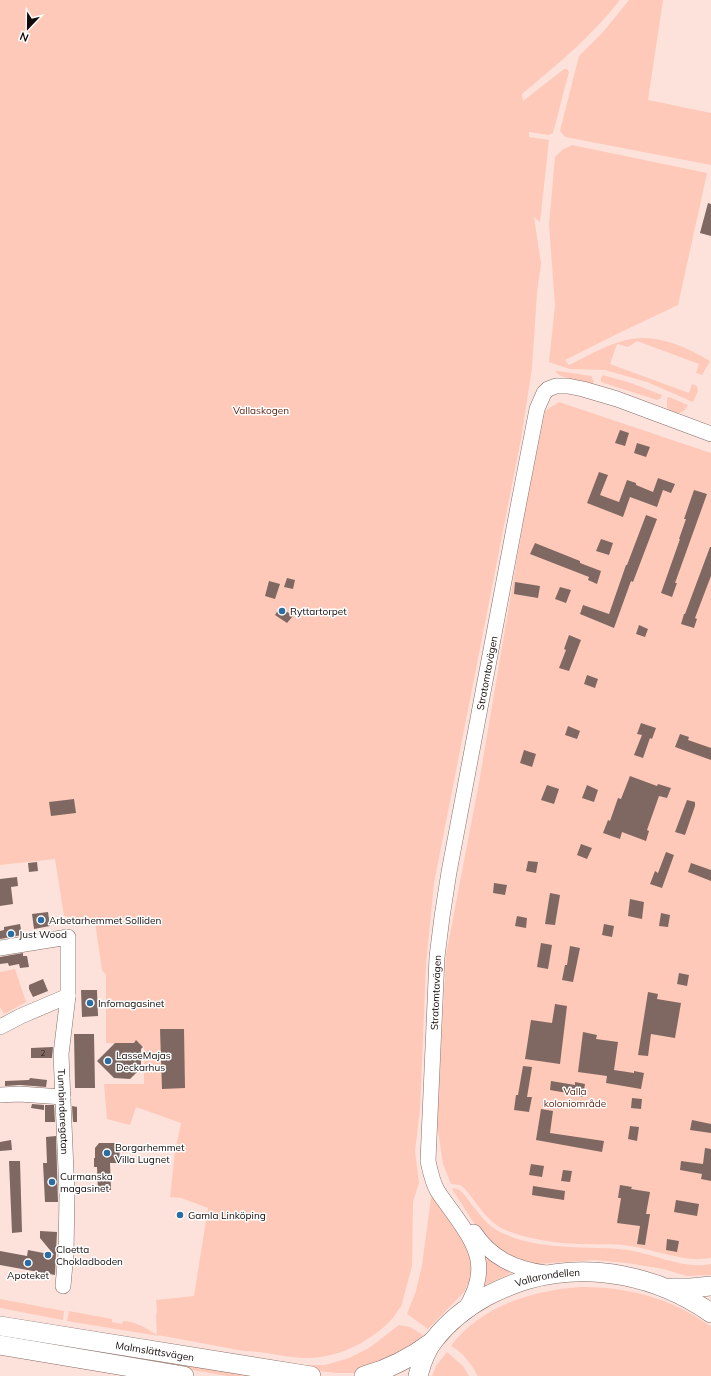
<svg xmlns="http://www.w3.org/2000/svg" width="711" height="1376" font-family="Mulish,sans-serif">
<rect width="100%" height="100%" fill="#fce2db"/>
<g fill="#fec9b9">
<path d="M0 0H620C591 37 558 64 522 94L523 101 564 69H567L569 72 553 133 549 135 529 132V137L549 140 540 222 534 217 541 263 537 293 532 368 521 439 434 883 426 964 420 1110 415 1151 419 1183 413 1202 412 1266 401 1307C397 1310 396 1315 392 1319 386 1326 377 1333 369 1338 350 1351 325 1359 302 1358 283 1357 264 1351 244 1351L158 1335 159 1336 67 1321 69 1311 112 1319V1322L122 1324 123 1321 131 1322 142 1326 157 1335 156 1316 157 1310 156 1300 194 1296 208 1208 181 1198 170 1197 175 1152 181 1123 136 1107 130 1125 107 1119 104 1084H144V1046L106 1043V975L102 970 95 922 64 916 55 859 0 865Z"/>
<path d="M629 0H663L648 100 711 113V165L565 137 560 131 579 56 604 31Z"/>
<path d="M572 145 707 173 678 305 619 333 565 360 569 365C588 356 609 343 631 339 659 334 686 347 710 361L702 375 696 373 699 364 637 341 628 347 617 344 610 364 689 393 692 384 697 386 698 391 693 402 647 382 605 370 570 369 549 362 555 305 549 225 555 157 562 150Z"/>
<path d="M558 371 591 376 594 381 592 384 588 385 561 376 555 372Z"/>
<path d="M603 375 631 383 662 395 661 398 657 400 601 382V378Z"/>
<path d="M669 397 688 405 684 411 677 414 672 413 667 408V398Z"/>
<path d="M559 402 711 453V1258C684 1263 657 1250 630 1246 612 1243 595 1245 578 1244 553 1243 526 1239 503 1229 487 1221 476 1202 465 1189L460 1185 451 1184 443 1164 437 1124 446 955 479 783 526 505 545 411Z"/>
<path d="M15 969 26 1002 4 1014 0 1007V972Z"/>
<path d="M455 1188C463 1191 467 1198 472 1205 480 1215 488 1226 500 1232 541 1252 584 1245 628 1250 654 1254 685 1270 711 1264V1275L687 1276 663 1269 627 1263 595 1260 535 1264 507 1257 479 1231 452 1189Z"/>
<path d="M436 1194 473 1258 471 1277 464 1292 428 1329 407 1314 416 1291 422 1265 431 1198Z"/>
<path d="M485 1256 493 1263 511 1273 482 1287 485 1266Z"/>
<path d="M579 1287C628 1287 668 1297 709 1325L711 1327V1376H478C471 1364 464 1353 451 1346 481 1306 531 1291 579 1287Z"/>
<path d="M0 1299 64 1311 63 1320 0 1308Z"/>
<path d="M399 1325 410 1327 423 1335 410 1349 369 1369 354 1373H336L319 1371 206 1353V1350L304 1365H325L349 1358 369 1348Z"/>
<path d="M0 1333 263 1376H228L0 1338Z"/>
<path d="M0 1352 141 1376H124L0 1355Z"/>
<path d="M447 1352 463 1366 469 1376H432L436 1366Z"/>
</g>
<g fill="#7e6861">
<path d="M708 203 711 204V236L700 233Z"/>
<path d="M620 430 629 433 625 446 615 443Z"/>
<path d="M637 443 650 447 646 457 634 453Z"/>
<path d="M599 472 608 475 600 495 619 502 627 480 636 483V485L653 492 658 478 675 484 671 493 663 490 657 507 630 497 623 517 587 503Z"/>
<path d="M694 490 707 494 675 583H677L672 597 661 593 680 539H679L686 519H684Z"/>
<path d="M646 515 657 519 633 582 631 581 614 628 580 614 583 605 609 614 626 565H627Z"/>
<path d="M601 539 613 543 609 555 596 551Z"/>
<path d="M535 543 580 561V563L601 571 597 584 588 580 589 577 530 554Z"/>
<path d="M710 547H711V576L695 618 697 619 694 628 681 624 684 614H685Z"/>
<path d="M287 578 295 580 293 589 284 587Z"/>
<path d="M269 581 280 584 275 599 265 596Z"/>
<path d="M515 582 540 586 538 598 514 594Z"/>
<path d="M560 587 571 590 566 603 555 599Z"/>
<path d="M280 607 293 616 287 623 275 615Z"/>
<path d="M639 625 648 629 645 637 636 634Z"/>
<path d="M569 635 581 640 569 671 559 668 566 650 564 649Z"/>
<path d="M587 675 598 679 595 688 584 684Z"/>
<path d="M641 723 656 728 652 739 650 738 643 758 634 755 642 735 637 734Z"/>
<path d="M568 726 580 731 577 739 565 735Z"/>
<path d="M680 734 689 737 688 740 711 748V760L675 747Z"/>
<path d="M524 750 536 754 532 767 520 763Z"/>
<path d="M630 776 657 786 658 784 671 788 667 798 659 796 647 830 649 831 646 841 622 832 620 839 603 833 608 820 610 821 618 798 621 799Z"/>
<path d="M547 785 559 789 554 804 541 800Z"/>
<path d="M587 785 598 790 594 802 582 798Z"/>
<path d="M74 799 76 813 51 816 49 802Z"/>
<path d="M687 800 695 802V806L685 835 675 832Z"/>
<path d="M581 844 592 848 587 859 577 855Z"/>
<path d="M666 852 674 855 662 888 650 884 655 871 658 873Z"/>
<path d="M528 861 538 862 536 873 526 871Z"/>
<path d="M37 862 38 871 29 872 28 863Z"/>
<path d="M691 863 711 870V881L688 872Z"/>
<path d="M17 877 18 886 11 887 13 904 0 906V879Z"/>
<path d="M494 883 507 885 505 895 493 893Z"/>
<path d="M550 893 560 895 555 925 545 924Z"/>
<path d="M630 899 644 902 642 919 628 916Z"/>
<path d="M48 912 50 926 34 929 32 914Z"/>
<path d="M661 913 670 915 668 927 659 926Z"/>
<path d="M517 916 527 918 526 928 515 926Z"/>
<path d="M20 924 22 935 0 939V931L4 930V927Z"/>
<path d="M604 924 614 926 612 937 602 935Z"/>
<path d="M541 943 552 945 548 969 537 967Z"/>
<path d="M570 946 580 948 573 982 562 980 565 965H567Z"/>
<path d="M23 953V956H27L29 967 20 968 19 964 9 966 8 963 0 964V957Z"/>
<path d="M679 973 689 975 687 986 677 984Z"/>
<path d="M43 979 48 991 33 997 29 989V985Z"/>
<path d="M81 990H97L98 1016 82 1017Z"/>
<path d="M648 992 658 994 657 999 681 1003 675 1038 651 1034 648 1056 638 1055Z"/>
<path d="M555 1004 567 1006 560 1064 525 1059 531 1020 552 1023Z"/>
<path d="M160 1029H184L185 1088 162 1089Z"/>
<path d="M583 1032 597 1035 596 1039 618 1042 614 1070 634 1073V1071L644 1073 641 1089 606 1083 607 1076 578 1072Z"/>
<path d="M74 1034H94L95 1088H75Z"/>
<path d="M136 1040 143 1047 141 1049V1068L130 1079 114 1078 97 1061 115 1043H134Z"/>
<path d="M53 1047 52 1058H31V1048Z"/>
<path d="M523 1066 532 1067 527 1097H532L529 1112 514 1110 516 1095H518Z"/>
<path d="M30 1078 47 1080 46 1087 20 1085 5 1086V1081L29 1080Z"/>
<path d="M551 1081 575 1085V1082L585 1084 583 1097 573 1095V1094L550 1090Z"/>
<path d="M632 1098 642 1099 641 1109 631 1108Z"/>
<path d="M32 1104 44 1105V1110L31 1108Z"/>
<path d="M45 1105H54L55 1122H45Z"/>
<path d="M72 1106 77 1107V1122H73Z"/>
<path d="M541 1109 553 1111 550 1133 604 1141 602 1152 536 1140Z"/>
<path d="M692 1120 711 1124V1133L690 1130Z"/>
<path d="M630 1126 639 1127 637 1141 628 1139Z"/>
<path d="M56 1136 58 1202H45L43 1163H47L46 1137Z"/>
<path d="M11 1140 12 1150 0 1151V1142Z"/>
<path d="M99 1143H119L120 1163H110L111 1190 98 1191 97 1167H94V1158H95V1148Z"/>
<path d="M705 1148 711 1149V1181L701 1179 702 1174 680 1170 681 1161 703 1164Z"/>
<path d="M9 1161H20L22 1232 12 1233Z"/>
<path d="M531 1164 544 1166 542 1177 529 1175Z"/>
<path d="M563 1170 572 1171 570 1182 561 1181Z"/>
<path d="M620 1185 632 1187 631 1189 650 1192 646 1214H650L645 1245 637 1244 640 1226 617 1223 621 1198H618Z"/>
<path d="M533 1186 565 1191 564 1200 532 1195Z"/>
<path d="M676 1200 699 1204 697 1216 674 1212Z"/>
<path d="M40 1231 57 1232 55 1275 0 1265V1251L27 1256 28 1250 54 1255 40 1238Z"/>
<path d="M667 1239 679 1241 677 1252 666 1250Z"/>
</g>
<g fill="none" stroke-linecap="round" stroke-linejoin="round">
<defs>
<g id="minor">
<path id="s1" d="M0 948 68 937V996L61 1054 67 1194 66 1253 63 1286"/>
<path d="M0 1027 21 1016 68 996"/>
<path d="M0 1095 19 1094 63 1097"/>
<path d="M474 1232C491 1258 515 1269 546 1273"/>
<path id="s2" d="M464 1311C491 1269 478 1247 451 1210 447 1204 441 1197 437 1190 432 1181 430 1170 428 1161L437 957 442 917 449 872 518 507 537 409 544 393 548 389 556 386H568L583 389 617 399 711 434"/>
</g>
<g id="major">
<path d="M672 1288H691L711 1286"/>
<path id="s3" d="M0 1326 311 1376"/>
<path d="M0 1345 184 1376"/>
<path d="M364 1376C389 1369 412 1357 432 1342"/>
<path id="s4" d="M418 1376C421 1364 426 1350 434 1340 448 1322 467 1307 487 1296 501 1289 514 1283 529 1279 591 1262 658 1276 711 1313"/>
</g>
</defs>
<use href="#minor" stroke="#856e68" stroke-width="16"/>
<use href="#major" stroke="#856e68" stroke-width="20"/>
<use href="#minor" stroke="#fff" stroke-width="15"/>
<use href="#major" stroke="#fff" stroke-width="19"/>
</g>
<g fill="#2b6ca2" stroke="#fff" stroke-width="1.5">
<circle cx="282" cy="611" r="4"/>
<circle cx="41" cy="920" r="4"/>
<circle cx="11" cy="934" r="4"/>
<circle cx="90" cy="1003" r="4"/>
<circle cx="108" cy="1061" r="4"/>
<circle cx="107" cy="1153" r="4"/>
<circle cx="52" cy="1182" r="4"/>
<circle cx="180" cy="1215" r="4"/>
<circle cx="48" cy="1255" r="4"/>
<circle cx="28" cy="1263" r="4"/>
</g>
<g text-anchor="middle" stroke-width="3" stroke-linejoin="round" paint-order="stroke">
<g font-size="8" fill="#2e221f">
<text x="43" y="1056">2</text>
</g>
<g font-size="10" fill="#5b1f0d" stroke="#fff">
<text x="261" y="414">Vallaskogen</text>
<text x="575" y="1095">Valla<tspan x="575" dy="12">koloniområde</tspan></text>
</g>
<g font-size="10" fill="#130b09" stroke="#fff" text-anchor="start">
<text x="290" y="615">Ryttartorpet</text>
<text x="49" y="924">Arbetarhemmet Solliden</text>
<text x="19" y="938">Just Wood</text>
<text x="98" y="1007">Infomagasinet</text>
<text x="116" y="1059">LasseMajas<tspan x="116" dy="12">Deckarhus</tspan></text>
<text x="115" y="1151">Borgarhemmet<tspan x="115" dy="12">Villa Lugnet</tspan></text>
<text x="60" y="1180">Curmanska<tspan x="60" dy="12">magasinet</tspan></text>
<text x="188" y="1219">Gamla Linköping</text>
<text x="56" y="1253">Cloetta<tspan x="56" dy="12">Chokladboden</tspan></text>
<text x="28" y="1279" text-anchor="middle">Apoteket</text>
</g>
<g font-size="10" fill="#130b09" stroke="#fff">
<text dy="4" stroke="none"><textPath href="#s2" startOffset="659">Stratomtavägen</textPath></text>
<text dy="4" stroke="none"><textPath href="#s2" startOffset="335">Stratomtavägen</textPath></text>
<text dy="4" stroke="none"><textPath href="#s1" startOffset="244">Tunnbindaregatan</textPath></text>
<text dy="4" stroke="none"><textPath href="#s4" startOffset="173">Vallarondellen</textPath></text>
<text dy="4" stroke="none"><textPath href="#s3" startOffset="157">Malmslättsvägen</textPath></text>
</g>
</g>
<g transform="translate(28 28) rotate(202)" stroke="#ffffff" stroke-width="3" paint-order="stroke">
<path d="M0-3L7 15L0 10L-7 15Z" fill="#130b09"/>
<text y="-6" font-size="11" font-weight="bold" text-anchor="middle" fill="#130b09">N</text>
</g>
</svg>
